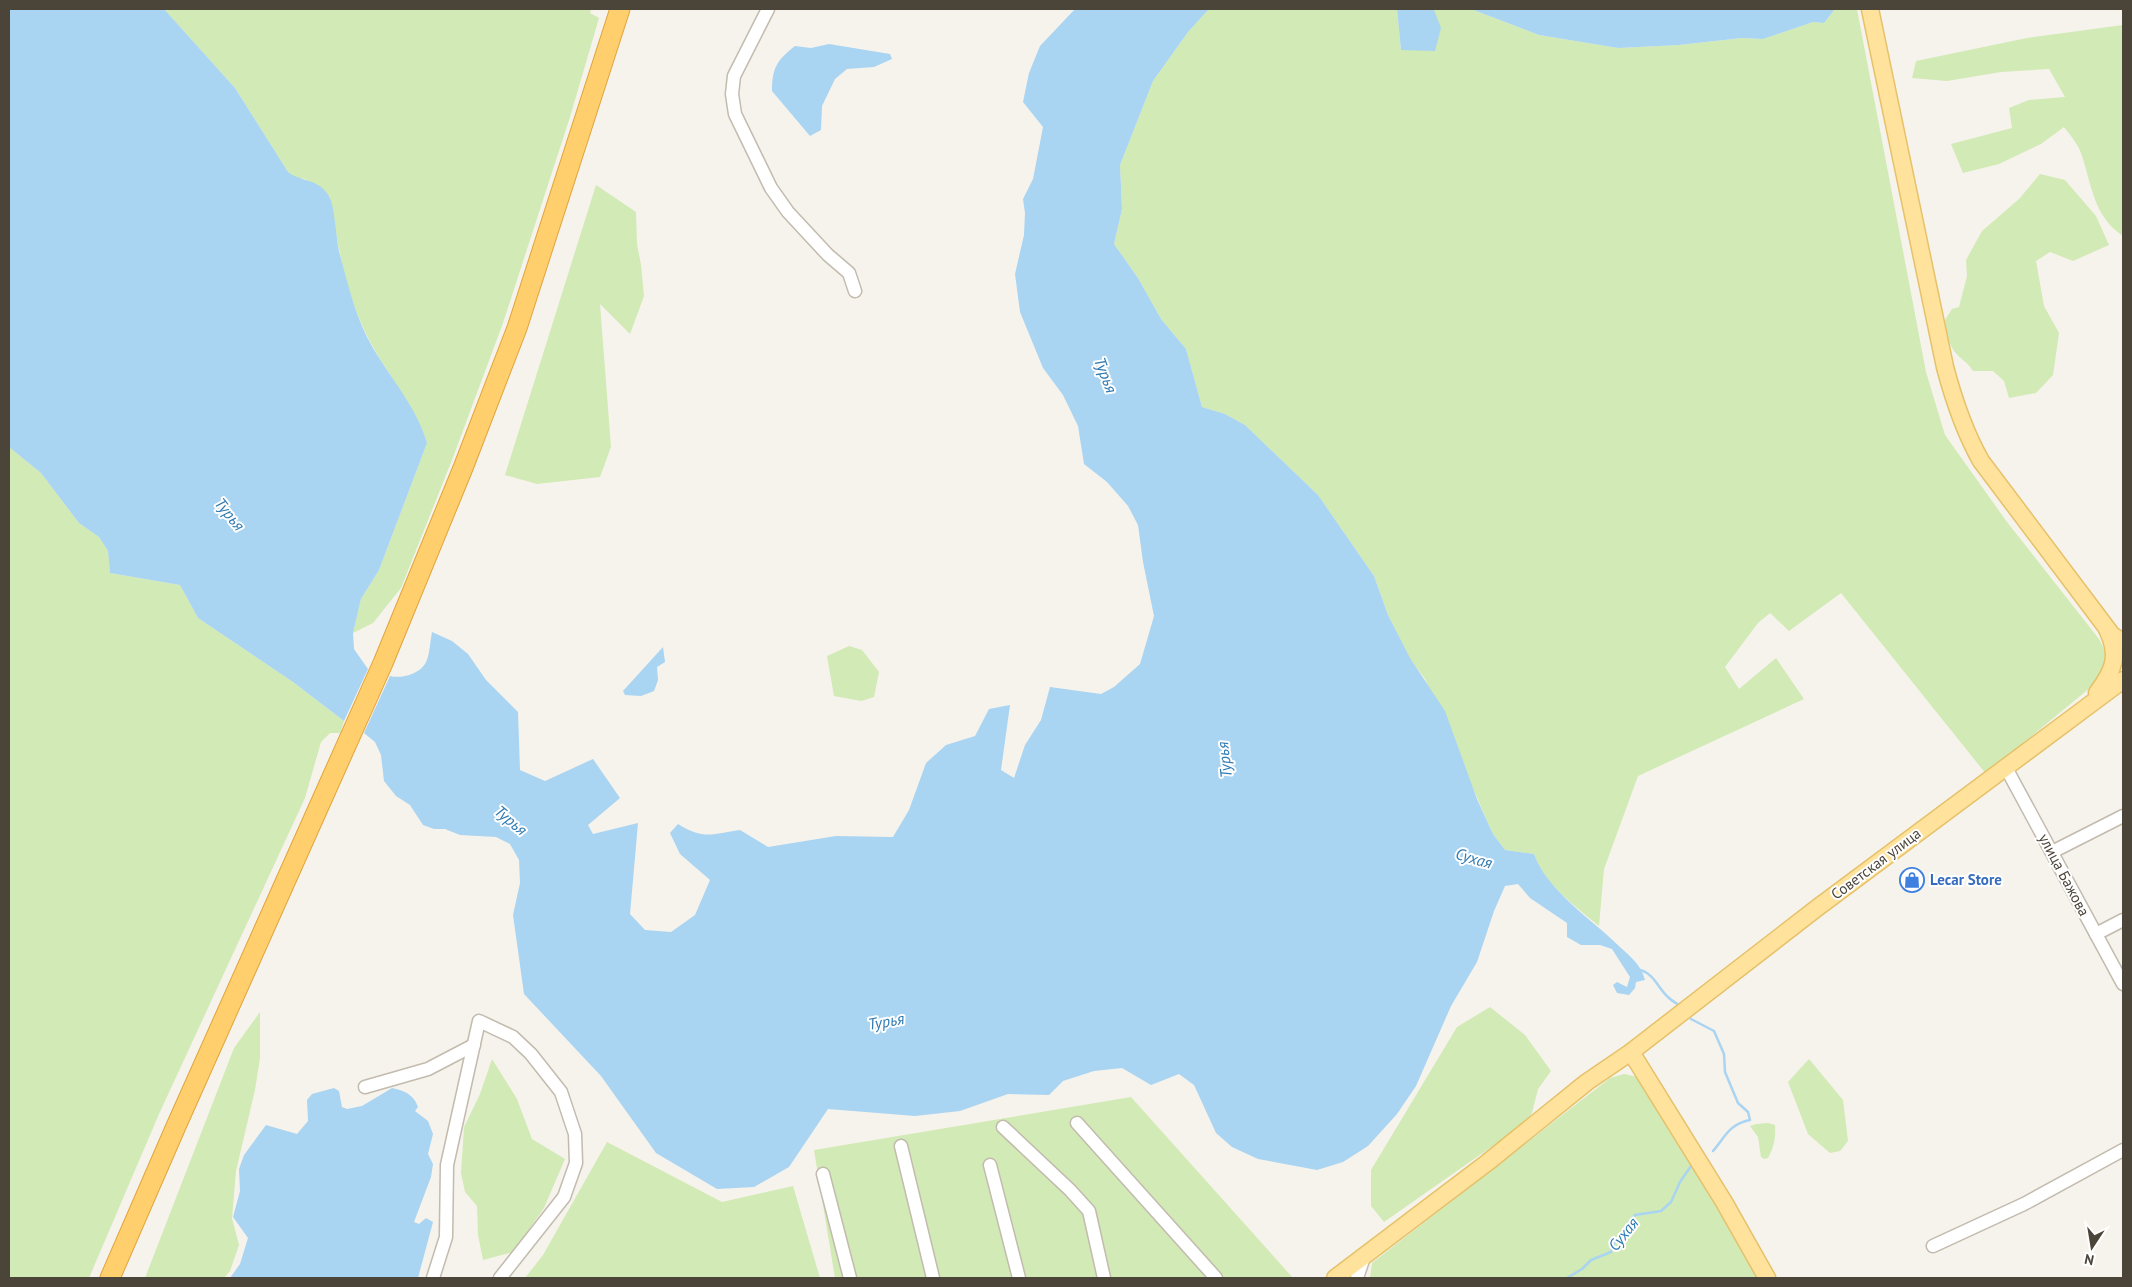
<svg xmlns="http://www.w3.org/2000/svg" width="2132" height="1287" font-family="'PT Sans',sans-serif">
<rect width="100%" height="100%" fill="#f6f3ec"/>
<g fill="#d2eab5">
<path d="M164 9H591L590 13 599 18 570 117 503 323 452 460 401 588 373 623 353 633 361 599 379 570 427 443C416 408 391 379 373 347 347 301 338 249 330 197L305 179 296 178 288 172 235 88Z"/>
<path d="M1209 9H1397L1401 50 1434 10 1432 9H1471L1539 35 1618 48 1679 45 1742 38 1763 39 1813 22 1824 23 1835 9H1857L1926 372 1945 435 2007 522 2099 639C2109 658 2111 664 2097 682L1986 774 1841 593 1789 631 1770 613 1758 623 1725 667 1739 689 1776 658 1804 699 1638 776 1604 869 1599 926C1575 906 1544 884 1534 854L1505 850 1493 834 1425 679 1410 659 1388 615 1374 576 1318 495 1245 425 1225 414 1202 407 1186 349 1161 319 1138 278 1114 244 1122 209 1120 165 1153 81 1188 32Z"/>
<path d="M2123 25V236C2093 216 2092 185 2081 153 2078 144 2070 135 2064 127L2041 144 1999 164 1963 173 1951 144 2012 128 2009 108 2029 100 2065 97 2049 69 2001 72 1947 81 1912 78 1916 61 2027 38Z"/>
<path d="M2040 174 2065 180 2096 216 2109 245 2073 261 2050 252 2036 261 2044 306 2059 333 2053 375 2036 393 2009 398 2004 381 1993 371H1973C1968 362 1960 359 1954 351 1948 342 1946 330 1945 320L1952 309 1959 307 1967 276 1966 260 1982 231 2019 199Z"/>
<path d="M596 185 636 212 637 244 641 265 644 296 630 334 600 304 611 447 600 477 537 484 505 475Z"/>
<path d="M9 447 41 473 79 523 99 537 108 551 110 573 180 585 198 618 293 682 344 721 340 733H330L321 742 305 798 159 1114 89 1278H9Z"/>
<path d="M849 646 862 650 879 672 874 697 861 701 834 696 827 656Z"/>
<path d="M1490 1007 1525 1035 1551 1071 1538 1089 1532 1113 1524 1124 1384 1222 1371 1206V1170L1457 1027Z"/>
<path d="M260 1012V1058L255 1090 236 1171 232 1218 239 1245 230 1271 224 1278H145L234 1048Z"/>
<path d="M492 1059 517 1099 532 1139 565 1159 544 1208 513 1252 483 1260 478 1235 477 1206 465 1192 461 1173 464 1127 480 1094Z"/>
<path d="M1809 1059 1843 1100 1848 1141 1840 1151 1830 1153 1808 1134 1788 1082Z"/>
<path d="M1624 1074 1638 1077 1693 1161 1757 1278H1370L1372 1263 1610 1078Z"/>
<path d="M1131 1097 1293 1278H835L814 1150Z"/>
<path d="M1768 1123 1775 1125C1776 1138 1774 1147 1768 1158L1764 1159 1761 1157 1758 1137 1750 1126 1756 1124Z"/>
<path d="M607 1142 722 1202 793 1186 820 1278H525L543 1255Z"/>
</g>
<g fill="#a9d4f2">
<path d="M9 9H164L235 88 288 172C303 183 318 178 329 196 335 206 336 241 340 255 349 288 356 319 373 348 392 380 417 408 427 443L379 570 361 599 353 633 354 649 368 669 344 721 293 682 198 618 180 585 110 573 108 551 99 537 79 523 41 473 9 447Z"/>
<path d="M1075 9H1209L1188 32 1153 81 1120 165 1122 209 1114 244 1138 278 1161 319 1186 349 1202 407 1225 414 1245 425 1318 495 1374 576 1388 615 1410 658 1445 711 1477 799 1493 834 1505 850 1534 854C1547 891 1593 920 1620 947 1631 957 1641 965 1645 980L1636 982 1635 988 1629 995 1617 993 1613 985 1617 982 1627 987 1630 977 1612 949 1600 945H1581L1567 937V923L1530 898 1518 884 1505 886 1494 911 1477 962 1451 1006 1416 1086 1397 1114 1368 1146 1343 1162 1317 1170 1258 1159 1232 1147 1216 1133 1194 1085 1179 1074 1151 1085 1122 1068 1094 1071 1063 1081 1049 1095 1008 1094 960 1111 915 1116 828 1109 789 1167 754 1187 717 1189 656 1153 601 1076 524 994 513 915 520 883 519 860 510 844 496 837 460 835 445 829H434L423 825 410 805 396 796 384 781 381 755 375 742 364 733 390 676C401 679 419 674 425 664 430 656 430 641 432 632L452 641 468 654 486 680 518 712 520 770 545 781 593 759 620 798 588 825 593 834 638 823 630 914 645 930 671 932 695 915 710 880 680 854 670 833 678 824C703 840 713 834 740 830L768 847 836 836 893 837 909 810 926 763 946 745 975 736 989 709 1010 705 1001 770 1014 778 1025 745 1041 720 1050 687 1101 694 1114 687 1140 664 1154 616 1143 562 1138 525 1128 506 1107 482 1084 464 1078 426 1063 395 1043 368 1020 312 1015 274 1024 235 1025 213 1023 199 1033 179 1043 127 1023 102 1029 73 1040 46Z"/>
<path d="M1397 9 1434 10 1441 28 1435 51 1401 50Z"/>
<path d="M1471 9H1835L1824 23 1813 22 1763 39 1742 38 1679 45 1618 48 1539 35Z"/>
<path d="M829 44 890 54 892 59 874 67 847 69 835 79 822 106 821 130 810 136 772 91C772 68 777 60 795 46L811 48Z"/>
<path d="M663 647 665 662 657 667 658 680 654 691 641 696 625 695 623 691Z"/>
<path d="M334 1088 339 1091 342 1107 347 1109 362 1106 392 1088C404 1090 414 1095 418 1107L415 1111 428 1121 433 1134 428 1154 433 1164 431 1177 414 1222 419 1224 426 1218 433 1222 418 1278H230L240 1264 248 1238 233 1217 240 1191 239 1169 244 1155 266 1125 297 1134 308 1121 307 1100 312 1094Z"/>
</g>
<g fill="none" stroke-linecap="round" stroke-linejoin="round">
<g stroke="#a9d4f2" stroke-width="2.5">
<path d="M1640 970C1655 974 1658 989 1669 998 1672 1001 1676 1003 1679 1005"/>
<path d="M1691 1019 1714 1031 1724 1054 1725 1072 1738 1103 1748 1112 1750 1120C1729 1124 1725 1137 1713 1151"/>
<path d="M1567 1278 1582 1269 1591 1260 1611 1252 1614 1243 1635 1215 1661 1211 1671 1202 1680 1182 1691 1166"/>
</g>
<defs>
<g id="minor">
<path d="M768 9 734 76 732 94 735 114 771 188 788 212 828 255 849 273 855 291"/>
<path d="M2005 766 2123 984"/>
<path d="M2052 852 2123 816"/>
<path d="M2096 934 2123 920"/>
<path d="M365 1087 428 1069 474 1045"/>
<path d="M1077 1123 1216 1278"/>
<path d="M1003 1127 1070 1190 1089 1211 1104 1278"/>
<path d="M901 1146 933 1278"/>
<path d="M990 1165 1019 1278"/>
<path d="M823 1174 850 1278"/>
<path d="M1933 1246 2024 1204 2123 1150"/>
<path d="M433 1278 446 1237 447 1165 479 1021 513 1037 531 1054 561 1092 575 1134 576 1163 564 1197 500 1278"/>
<path d="M1357 1278 1365 1254"/>
</g>
<g id="major">
<path d="M1870 9 1945 367C1954 401 1964 431 1981 461L2112 635 2123 642"/>
<path d="M2097 693C2114 670 2120 656 2107 629"/>
<path d="M1631 1052 1724 1202 1767 1278"/>
<path d="M1335 1278 1488 1162 1587 1082 1631 1052 1817 908 2123 680"/>
</g>
<path id="highway" d="M110 1278 177 1124 383 663 463 468 517 328 620 9"/>
</defs>
<use href="#minor" stroke="#c2bbae" stroke-width="15"/>
<use href="#major" stroke="#e6c16a" stroke-width="19"/>
<use href="#highway" stroke="#e0a43c" stroke-width="21"/>
<use href="#minor" stroke="#fff" stroke-width="12"/>
<use href="#major" stroke="#ffe39c" stroke-width="16"/>
<use href="#highway" stroke="#ffcf6e" stroke-width="19"/>
</g>
<defs>
<symbol id="shop-ring" viewBox="-11 -11 22 22"><circle r="9.5" fill="#fff" stroke="#3f7fe0" stroke-width="1.5"/><path d="M-5-2.5h2.3a2.7 3.5 0 0 1 5.4 0H5L5.5 6h-11ZM-1.5-2.5h3a1.5 2.3 0 0 0-3 0Z" fill="#3f7fe0"/></symbol>
</defs>
<g fill-rule="evenodd">
<use href="#shop-ring" x="1898" y="866" width="28" height="28"/>
</g>
<g text-anchor="middle" stroke-width="4" stroke-linejoin="round" paint-order="stroke">
<g font-size="15" fill="#4b4439" stroke="#fff">
<text transform="translate(1876 864) rotate(-37)" y="5">Советская улица</text>
<text transform="translate(2064 875) rotate(62)" y="5">улица Бажова</text>
</g>
<g font-size="15" font-weight="bold" fill="#366cbe" stroke="#fff" text-anchor="start">
<text x="1930" y="885">Lecar Store</text>
</g>
<g font-size="16" font-style="italic" fill="#2e7ab2" stroke="#fff">
<text transform="translate(1106 375) rotate(69)" y="6">Турья</text>
<text transform="translate(230 514) rotate(51)" y="6">Турья</text>
<text transform="translate(1224 760) rotate(-96)" y="6">Турья</text>
<text transform="translate(511 820) rotate(40)" y="6">Турья</text>
<text transform="translate(1474 858) rotate(16)" y="6">Сухая</text>
<text transform="translate(886 1021) rotate(-10)" y="6">Турья</text>
<text transform="translate(1623 1234) rotate(-51)" y="6">Сухая</text>
</g>
</g>
<rect width="2132" height="1287" fill="none" stroke="#4b4439" stroke-width="20"/>
<g transform="translate(2092 1247) rotate(192)" stroke="#ffffff" stroke-width="4" paint-order="stroke">
<path d="M0-4L9 19L0 12L-9 19Z" fill="#4b4439"/>
<text y="-8" font-size="14" font-weight="bold" text-anchor="middle" fill="#4b4439">N</text>
</g>
</svg>
